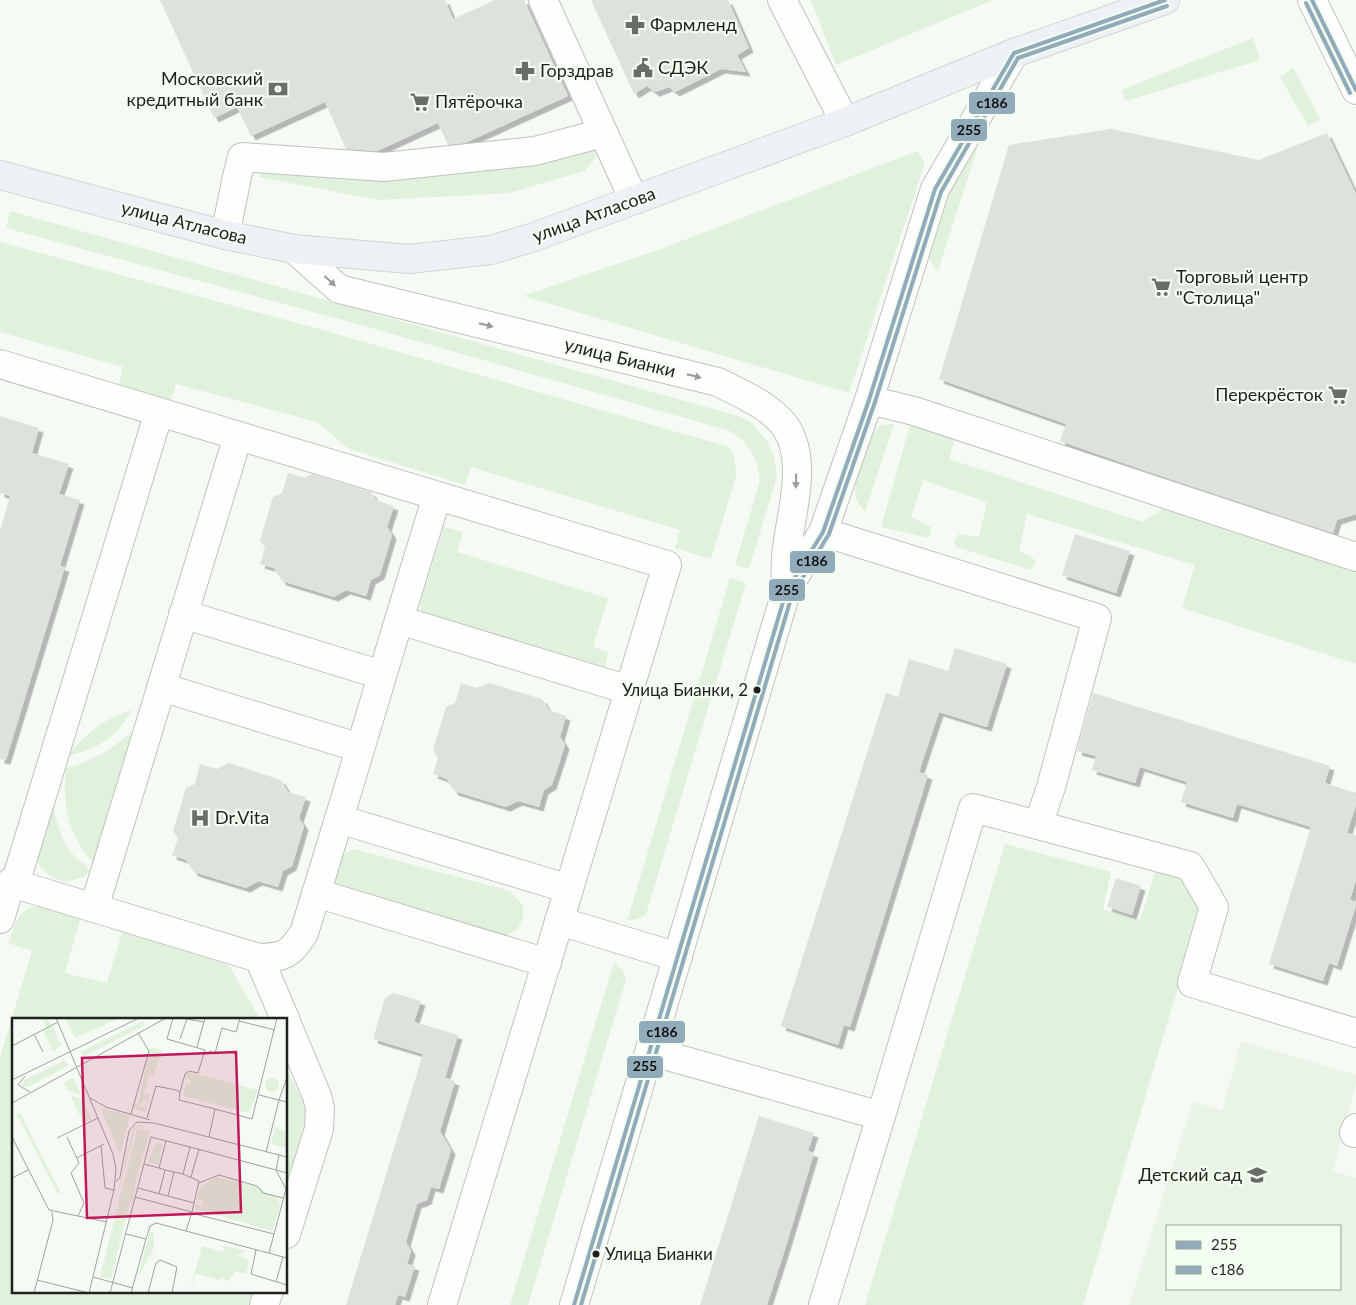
<svg xmlns="http://www.w3.org/2000/svg" width="1356" height="1305" font-family="Lato,sans-serif">
<defs>
<filter id="shadow"><feDropShadow dx="4.5" dy="4.5" stdDeviation="0" flood-color="#0004"/></filter>
</defs>
<rect width="100%" height="100%" fill="#f5faf4"/>
<path fill="#e9f3e6" fill-rule="evenodd" d="M1241 1041 1356 1075V1083L1333 1171 1356 1178V1305H1129L1193 1101 1222 1111ZM1167 1226H1340V1289H1167Z"/>
<g fill="#e1f2dc">
<path d="M811 0H993L836 65Z"/>
<path d="M1253 38 1260 60 1126 101 1121 90Z"/>
<path d="M1293 67 1320 119 1308 126 1280 77Z"/>
<path d="M594 140 599 153 585 171 509 193 379 200 258 177 267 168 381 174 482 172 573 157Z"/>
<path d="M980 140 938 271 929 260 926 250 941 201 956 174Z"/>
<path d="M917 151 925 163 849 393 523 296 658 250Z"/>
<path d="M10 211 738 416 752 423 767 441 774 457 777 477 749 569 735 565 760 480 757 464 751 451 743 441 730 431 368 327 6 228Z"/>
<path d="M0 242 337 334 729 447C736 457 736 465 736 477L711 559 675 548 680 530 471 467 465 485 349 449 317 422 176 384 170 405 117 391 123 367 0 332Z"/>
<path d="M914 411 958 425 949 459 1143 522 1159 511 1172 497 1356 557V664L1182 608 1195 565 1027 514 1019 551 1030 556 1036 561 1031 570 956 547 954 540 959 534 979 537 987 502 923 480 911 517 931 527V532L928 538 881 527Z"/>
<path d="M894 424 865 512C861 507 856 501 855 494 855 479 867 432 882 425 886 424 891 424 894 424Z"/>
<path d="M444 527 463 532 457 552 608 598 593 647 609 652 604 669 422 612 420 604Z"/>
<path d="M730 578 746 583 646 914 637 919 627 921Z"/>
<path d="M132 710C116 738 99 748 68 756 85 733 105 718 132 710Z"/>
<path d="M135 730 94 863C68 835 62 805 66 768L81 764 107 751Z"/>
<path d="M51 796C55 815 59 837 71 852 77 860 86 863 90 872L83 877 67 882 53 878 40 867 36 857Z"/>
<path d="M1005 844 1111 872 1103 909 1140 920 1156 869 1187 876 1203 904 1083 1305H865Z"/>
<path d="M354 849 510 891 523 905V918L517 930 507 935 495 936 341 891C330 873 333 858 354 849Z"/>
<path d="M41 904 82 913 65 973 107 983 123 929 215 956 230 967 260 1019H14V1291H260L255 1305H0V1057L32 951 8 943C17 920 16 912 41 904Z"/>
<path d="M614 962 624 972 626 980 528 1305H510Z"/>
<path d="M286 1068 308 1112V1128L286 1203Z"/>
</g>
<g fill="#dee2dd" filter="url(#shadow)">
<path d="M160 0H445L453 19 495 0H524L568 96 465 143 448 145 438 123 377 151 346 149 325 102 251 136 237 107 214 118Z"/>
<path d="M591 0H728L749 48 737 55 746 72 721 69 675 92 669 87 655 92 647 86 634 94Z"/>
<path d="M1111 129 1259 160 1327 133 1356 194V514L1337 520 1333 533 1152 473 1060 441 1066 424 939 379 1009 145Z"/>
<path d="M0 416 39 428 32 453 69 464 59 494 80 500 60 566 65 567 6 760 0 759V531L10 496 0 493Z"/>
<path d="M288 473 305 478 312 474 371 492 376 500 394 506 387 527 392 535 380 575 371 580 366 596 346 590 334 597 282 581 274 568 260 564 265 548 260 540 273 497 282 493Z"/>
<path d="M1075 534 1130 551 1116 593 1062 575Z"/>
<path d="M955 648 1007 664 987 727 939 712 919 772 928 775 850 1027 844 1025 838 1045 781 1026 886 693 898 697 909 659 948 671Z"/>
<path d="M461 683 477 688 489 683 542 699 549 710 566 716 560 737 565 745 552 785 544 790 539 807 518 801 506 807 454 791 447 779 433 774 438 758 433 750 446 707 455 703Z"/>
<path d="M1093 693 1330 766 1325 783 1356 793V805L1347 833 1356 835V879L1350 900 1356 902V905L1337 966 1329 963 1323 981 1269 964 1311 827 1237 804 1233 818 1181 802 1187 782 1140 767 1135 783 1092 770 1096 756 1077 751Z"/>
<path d="M229 763 281 780 288 792 306 797 299 818 304 826 292 866 283 871 278 887 258 881 246 888 194 872 186 860 172 855 178 839 173 831 186 788 195 784 200 764 217 769Z"/>
<path d="M1116 878 1141 886 1132 915 1107 907Z"/>
<path d="M394 993 421 1001 414 1022 458 1035 445 1078 455 1081 440 1131 451 1150 439 1189 431 1187 427 1200 417 1204 406 1242 411 1251 407 1264 415 1266 405 1297 398 1295 395 1305H346L423 1054 373 1039 385 998Z"/>
<path d="M759 1116 814 1133 808 1151 814 1153 786 1246 767 1305H700Z"/>
</g>
<g fill="none" stroke-linecap="round" stroke-linejoin="round">
<defs>
<g id="minor">
<path d="M543 0 634 200"/>
<path d="M782 0 845 122"/>
<path d="M1312 0 1356 90"/>
<path d="M225 235 237 177 242 157 384 167 535 151 603 133"/>
<path d="M294 249 339 289 718 382C741 394 769 405 785 426 810 462 789 518 786 557 785 569 786 580 786 592L574 1305"/>
<path d="M0 364 667 565 569 889"/>
<path d="M869 400 914 411 1356 557"/>
<path d="M159 412 15 884 94 908 238 436"/>
<path d="M786 590 823 532 869 400 935 189 1014 53"/>
<path d="M183 614 382 675"/>
<path d="M399 620 437 496"/>
<path d="M161 687 360 748"/>
<path d="M1038 825 1190 866 1214 907 1192 983 1356 1033"/>
<path d="M316 893 547 963"/>
<path d="M94 908 259 958C286 957 289 955 304 933L339 819"/>
<path d="M0 919 11 882"/>
<path d="M559 921 678 957"/>
<path d="M259 958 285 1019"/>
<path d="M286 1022 317 1096 320 1108 319 1129 286 1234"/>
<path d="M650 1051 881 1116 973 808 1038 825 1051 787 1097 618 823 532"/>
<path d="M1356 1128 1354 1133H1356"/>
<path d="M264 1305 269 1291"/>
<path d="M442 1305 569 889 339 819 399 620 629 690"/>
<path d="M823 1305 881 1116"/>
</g>
<path id="major" d="M0 175 225 235 294 249 409 259 491 250 534 237 845 122 1014 53 1165 0"/>
</defs>
<use href="#minor" stroke="#bfc3bf" stroke-width="30"/>
<use href="#major" stroke="#d2d5d2" stroke-width="30"/>
<use href="#minor" stroke="#fefefd" stroke-width="28"/>
<use href="#major" stroke="#edf1f5" stroke-width="28"/>
<defs>
<g id="bus-1">
<path d="M1312 0 1356 90"/>
<path d="M574 1305 786 592 823 532 869 400 935 189 1014 53 1165 0"/>
</g>
<g id="bus-2">
<path d="M1306 3 1350 93"/>
<path d="M581 1305 792 595 829 534 875 402 941 192 1018 58 1167 6"/>
</g>
</defs>
<use href="#bus-1" stroke="#f4fdf1" stroke-width="8"/>
<use href="#bus-2" stroke="#f4fdf1" stroke-width="8"/>
<use href="#bus-1" stroke="#91abbb" stroke-width="4"/>
<use href="#bus-2" stroke="#91abbb" stroke-width="4"/>
</g>
<defs><path id="oneway-solid" d="M-6-.8H1V-3.2L6.5 0L1 3.2V.8H-6Z" transform="scale(1.25)"/></defs>
<g fill="#999b98">
<use href="#oneway-solid" transform="translate(330 281) rotate(42)"/>
<use href="#oneway-solid" transform="translate(486 325) rotate(14)"/>
<use href="#oneway-solid" transform="translate(694 376) rotate(14)"/>
<use href="#oneway-solid" transform="translate(796 481) rotate(92)"/>
</g>
<defs>
<symbol id="pharmacy-bare" viewBox="-9 -9 18 18"><path d="M-2-6h4v4h4v4h-4v4h-4v-4h-4v-4h4Z" fill="#696d68" stroke="#f4fdf1" stroke-width="2.5" paint-order="stroke"/></symbol>
<symbol id="civic-bare" viewBox="-9 -9 18 18"><path d="M-.6-6.5H3V-4.5H.6V-3L4-1V1h2V6H-6V1h2V-1L-.6-3ZM-1.2 2.5V6h2.4V2.5Z" fill="#696d68" stroke="#f4fdf1" stroke-width="2.5" paint-order="stroke"/></symbol>
<symbol id="bank-bare" viewBox="-9 -9 18 18"><path d="M-6-4H6V4H-6ZM0-2.3a2.3 2.3 0 1 0 0 4.6a2.3 2.3 0 1 0 0-4.6Z" fill="#696d68" stroke="#f4fdf1" stroke-width="2.5" paint-order="stroke"/></symbol>
<symbol id="supermarket-bare" viewBox="-9 -9 18 18"><path d="M-6-5.5h2.5l.6 2H6L4.5 2H-2.5L-4.4-4H-6ZM-1.5 3.2a1.3 1.3 0 1 0 .1 0ZM3 3.2a1.3 1.3 0 1 0 .1 0Z" fill="#696d68" stroke="#f4fdf1" stroke-width="2.5" paint-order="stroke"/></symbol>
<symbol id="hospital-bare" viewBox="-9 -9 18 18"><path d="M-5-5h3v3.5h4V-5h3V5h-3V1.5h-4V5h-3Z" fill="#696d68" stroke="#f4fdf1" stroke-width="2.5" paint-order="stroke"/></symbol>
<symbol id="school-bare" viewBox="-9 -9 18 18"><path d="M0-5L7-2L0 1L-7-2ZM-4 1L0 2.5L4 1V4Q0 6-4 4Z" fill="#696d68" stroke="#f4fdf1" stroke-width="2.5" paint-order="stroke"/></symbol>
</defs>
<g fill-rule="evenodd">
<use href="#pharmacy-bare" x="621" y="11" width="28" height="28"/>
<use href="#civic-bare" x="629" y="54" width="28" height="28"/>
<use href="#pharmacy-bare" x="511" y="57" width="28" height="28"/>
<use href="#bank-bare" x="264" y="75" width="28" height="28"/>
<use href="#supermarket-bare" x="406" y="88" width="28" height="28"/>
<use href="#supermarket-bare" x="1147" y="273" width="28" height="28"/>
<use href="#supermarket-bare" x="1324" y="381" width="28" height="28"/>
<use href="#hospital-bare" x="186" y="804" width="28" height="28"/>
<use href="#school-bare" x="1243" y="1161" width="28" height="28"/>
</g>
<g fill="#1e211d" stroke="#f4fdf1" stroke-width="2">
<circle cx="757" cy="690" r="4.5"/>
<circle cx="596" cy="1254" r="4.5"/>
</g>
<g text-anchor="middle" stroke-width="4.5" stroke-linejoin="round" paint-order="stroke">
<g font-size="17" fill="#1e211d" stroke="#f4fdf1" text-anchor="end">
<text x="748" y="696">Улица Бианки, 2</text>
<text x="605" y="1260" text-anchor="start">Улица Бианки</text>
</g>
<g font-size="18" fill="#1e211d" stroke="#f4fdf1" text-anchor="start">
<text x="650" y="31">Фармленд</text>
<text x="658" y="74">СДЭК</text>
<text x="540" y="77">Горздрав</text>
<text x="263" y="85" text-anchor="end">Московский<tspan x="263" dy="21">кредитный банк</tspan></text>
<text x="435" y="108">Пятёрочка</text>
<text x="1176" y="283">Торговый центр<tspan x="1176" dy="21">"Столица"</tspan></text>
<text x="1323" y="401" text-anchor="end">Перекрёсток</text>
<text x="215" y="824">Dr.Vita</text>
<text x="1242" y="1181" text-anchor="end">Детский сад</text>
</g>
<g font-size="18" fill="#1e211d" stroke="#f4fdf1">
<text transform="translate(594 215) rotate(-20)" y="6">улица Атласова</text>
<text transform="translate(184 223) rotate(14)" y="6">улица Атласова</text>
<text transform="translate(620 358) rotate(14)" y="6">улица Бианки</text>
</g>
</g>
<g transform="translate(12 1018)">
<rect width="275" height="275" fill="#f5faf4"/>
<path d="M30 0H34L40 7 49 27 41 34 31 13 35 11ZM53 0H108L63 20ZM131 3 134 7 71 39 68 34ZM138 29 150 32 142 58 137 57 132 76H138L136 85 131 81 128 89 135 88 134 94 120 90 122 85 126 86ZM53 42 56 48 16 69H10L12 62ZM177 54 246 72 237 95 171 78 174 65 178 66 179 62 173 60ZM60 60H62L69 77 57 73 52 64ZM253 67a7 7 0 1 1 14 0a7 7 0 1 1-14 0ZM58 77 70 81 80 101 71 104ZM91 90 118 98 108 137 89 91ZM8 95 49 175 46 176 5 97ZM128 106 139 111 129 108 123 112 100 198 121 111ZM263 110 275 113V130L259 126ZM129 111 138 113 124 161 121 184H118L99 261 88 259 125 112ZM150 125 146 147 136 145 143 126ZM204 159 244 168 265 180 268 188 260 213 188 192 183 194V186L190 188 191 183 184 181 188 169ZM138 213 142 216V229L138 239 134 238 136 241 125 262ZM210 227 234 233 225 237 234 240 237 245 234 255 223 254 215 264 211 259 208 262 184 256 177 275 190 228 213 234Z" fill="#e1f2dc"/>
<path fill="none" stroke="#9fa39e" stroke-width="1" d="M44 0 101 136 104 150 102 172 77 275M161 0 155 21 193 32 186 55 177 53 173 56 168 74M227 3 263 12M22 16 31 34M168 21 175 1 192 4M0 28 46 4M185 29 193 0M197 33 203 35 210 10 224 14 228 0M13 58 6 67 18 74M0 62 127 0M247 77 267 82 275 59M78 80 94 89 138 102M0 85 154 0M203 91 240 101 265 0M119 96 137 33 126 15M135 100 144 68 164 72 168 74 167 82 203 91 197 119M0 119 37 192 95 204M55 119 67 145 59 155 72 185 66 198M45 120 86 100M154 123 147 150 153 152 171 156 178 129 275 155M89 128 93 170 102 172M254 134 267 82 275 84M65 140 92 126M132 146 147 150M171 156 187 163 182 185M179 159 187 131M0 160 16 152M104 164 108 159 117 113 125 104 142 105 275 139M187 165 207 157 245 168 251 175 271 180M147 176 153 152M156 178 162 154M123 179 180 194 182 185 126 170M179 195 262 216M174 213 180 194M114 216 134 221 138 208 144 205 275 240M244 232 239 256 275 267M257 235 274 171 264 152 267 137M81 259 121 270M25 262 77 275M264 264 271 239M22 275 41 202 40 194M98 275 139 119 178 129M119 275 134 221M136 275 144 245 148 242 165 249 160 275"/>
<path fill="#c2185b" fill-opacity="0.15" stroke="#c2185b" stroke-width="2.5" d="M224 34 229 194 75 200 70 40Z"/>
<rect width="275" height="275" fill="none" stroke="#1e211d" stroke-width="2.5"/>
</g>
<g stroke="#f4fdf1" stroke-width="2">
<rect x="968" y="91" width="48" height="24" rx="5" fill="#91abbb"/>
<rect x="950" y="118" width="38" height="24" rx="5" fill="#91abbb"/>
<rect x="789" y="550" width="47" height="24" rx="5" fill="#91abbb"/>
<rect x="768" y="578" width="38" height="24" rx="5" fill="#91abbb"/>
<rect x="638" y="1020" width="48" height="24" rx="5" fill="#91abbb"/>
<rect x="626" y="1055" width="38" height="24" rx="5" fill="#91abbb"/>
</g>
<g font-size="14" text-anchor="middle" font-weight="bold" fill="#111">
<text x="992" y="108">с186</text>
<text x="969" y="135">255</text>
<text x="812" y="566">с186</text>
<text x="787" y="595">255</text>
<text x="662" y="1037">с186</text>
<text x="645" y="1071">255</text>
</g>
<rect x="1166" y="1225" width="175" height="65" fill="#f4fdf1" stroke="#9ea59c"/>
<rect x="1176" y="1241" width="25" height="8" fill="#91abbb" stroke="#9ea59c"/>
<text x="1211" y="1250" font-size="15" fill="#1e211d">255</text>
<rect x="1176" y="1266" width="25" height="8" fill="#91abbb" stroke="#9ea59c"/>
<text x="1211" y="1275" font-size="15" fill="#1e211d">с186</text>
</svg>
